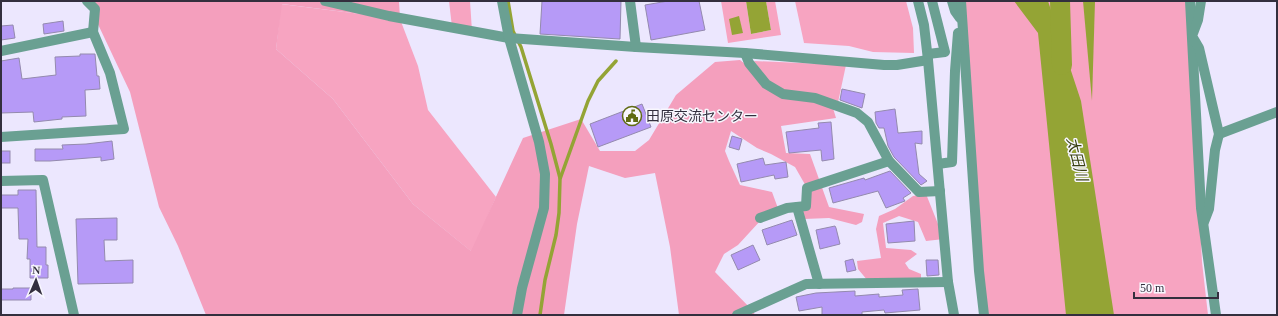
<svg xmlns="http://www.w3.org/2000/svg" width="1278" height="316" font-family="'Times New Roman','Noto Sans JP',serif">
<rect width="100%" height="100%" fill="#ece7fe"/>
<g fill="#f7a4c1">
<path d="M449 1H470L472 31 452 27Z"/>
<path d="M721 1H746L751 34 771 30 766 1H775L781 35 728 43Z"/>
<path d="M795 1H906L913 28 914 53 873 52 849 46 804 43Z"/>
<path d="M961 1H1189L1202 262 1208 315H985Z"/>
<path d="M281 4 400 19 418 66 428 110 496 197 472 252 413 204 333 99 276 49Z"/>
<path d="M754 61 846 65 837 107 773 88Z"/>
</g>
<g fill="#f49fbd">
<path d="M87 1H399L400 19 282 4 276 49 333 99 413 204 471 251 523 138 581 119 600 151H635L649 140 676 95 715 62 740 60 781 92 832 105 836 118 781 126 786 153 810 154 829 207 864 214 862 222 856 225 829 218 804 219 797 207 806 206 807 188 795 167 771 154 757 148 731 131 725 151 729 161 740 185 772 192 779 211 761 220 738 245 724 254 715 272 753 311 755 315H679L670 247 655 173 625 178 589 166 577 224 564 315H206L178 246 159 207 130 92Z"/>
<path d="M926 194 944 239 926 241 918 222 899 216 883 223 886 248 911 250 917 254 905 263 909 269 921 274V282L868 281 858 269 857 261 881 258 876 229 879 216 895 209 913 196Z"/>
</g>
<g fill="#94a435">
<path d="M746 1H766L771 30 751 34Z"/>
<path d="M1014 1H1048L1081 101 1114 315H1066L1038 33Z"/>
<path d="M1083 1H1095L1092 101Z"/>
<path d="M739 16 743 33 732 35 729 19Z"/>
</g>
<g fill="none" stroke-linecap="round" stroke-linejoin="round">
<g stroke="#94a435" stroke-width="3.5">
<path d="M508 1 513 31 521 47 551 144 560 178"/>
<path d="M540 315 545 280 556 235 559 213 560 179 588 101 598 81 616 61"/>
</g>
<path stroke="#94a435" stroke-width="20" d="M1060 1 1062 65"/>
</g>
<g fill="#b69af7" stroke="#948aae">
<path d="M542 1H621L620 39 540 34Z"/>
<path d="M668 1H699L705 30 651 40 645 5Z"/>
<path d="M63 21 64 31 44 34 43 24Z"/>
<path d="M13 25 15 38 1 40V26Z"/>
<path d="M80 54H95L97 76H99L100 89 85 90 86 116 62 117V119L34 122 33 112 1 113V61L19 58 22 79 56 75 55 57 80 56Z"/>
<path d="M842 89 865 94 862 108 840 100Z"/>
<path d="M642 104 651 127 598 147 590 124Z"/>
<path d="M895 109 898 133 922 131V144L915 143 919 174 927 181 921 185 894 157 888 146 884 128H879L876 123 875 112Z"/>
<path d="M831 122 834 159 822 161 821 150 789 153 786 132 819 128 818 123Z"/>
<path d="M732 136 742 139 739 150 729 147Z"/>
<path d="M112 141 114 159 101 161V157L50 161H35V149H63L62 145 86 144Z"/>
<rect x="1" y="151" width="9" height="12"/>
<path d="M763 158 765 165 786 162 788 177 775 179 774 175 741 182 737 164Z"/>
<path d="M890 171 911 193 903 198 905 201 886 208 878 191 833 203 829 188 864 178 865 180Z"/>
<path d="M18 190H36L37 247H46V265H48V278H30V259H27L28 239H19L18 208H1V195H18Z"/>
<path d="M117 218V240H104L105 261 133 260V283L78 284 76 219Z"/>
<path d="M792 220 797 235 767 245 762 230Z"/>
<path d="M914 221 915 241 888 243 886 224Z"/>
<path d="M835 226 836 228 840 244 820 249 816 230Z"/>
<path d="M753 245 760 260 738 270 731 255Z"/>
<path d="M853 259 856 270 847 272 845 261Z"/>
<path d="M926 260H938L939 275 927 276Z"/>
<path d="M13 288H31V300H1V289H13Z"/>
<path d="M918 289 920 310 885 313 884 310 862 312V315H822V307L799 311 796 297 816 293 855 291V296L879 294V297L903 295 902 290Z"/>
</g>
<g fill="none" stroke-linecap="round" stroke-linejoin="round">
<g stroke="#6aa092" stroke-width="10">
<path d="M325 1 389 16 509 38 636 47 745 53 884 65H897L928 60"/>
<path d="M502 1 509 38 539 142 545 174 544 208 522 288 517 315"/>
<path d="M630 1 636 47"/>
<path d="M918 1 924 25 928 60 948 282 954 315"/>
<path d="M952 1 955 11 960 18"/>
<path d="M961 1 979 271 984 315"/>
<path d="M1190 1 1201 208 1216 315"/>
<path d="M1201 1 1198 20 1192 36 1199 48 1219 134 1215 150 1209 209 1204 222"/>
<path d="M1 51 93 32"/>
<path d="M745 53 749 63 766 84 783 94 815 98 857 113 868 122 889 161 919 192 940 191"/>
<path d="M928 54 945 52 932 1"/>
<path d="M1219 134 1277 112"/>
<path d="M1 137 124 129 110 73 93 32 95 9 87 1"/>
<path d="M938 164 952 162 955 71 958 33"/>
<path d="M1 181 43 180 74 315"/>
<path d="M797 207 819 284"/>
<path d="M760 218 787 208 806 206 807 188 889 161"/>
<path d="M737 315 806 284 948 282"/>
</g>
</g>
<defs>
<symbol id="civic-ring" viewBox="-11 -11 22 22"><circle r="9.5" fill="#f8f7fe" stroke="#606b13" stroke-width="1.5"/><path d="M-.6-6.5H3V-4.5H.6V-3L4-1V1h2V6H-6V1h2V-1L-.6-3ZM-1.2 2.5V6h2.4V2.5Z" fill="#606b13"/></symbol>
</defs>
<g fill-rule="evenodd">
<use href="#civic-ring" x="621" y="105" width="22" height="22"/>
</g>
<g text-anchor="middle" stroke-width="3" stroke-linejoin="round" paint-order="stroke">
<g font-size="14" fill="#332f3e" stroke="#f8f7fe" text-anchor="start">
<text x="646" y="121">田原交流センター</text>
</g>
<g font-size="15" font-style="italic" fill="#3a4114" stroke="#f8f7fe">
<text transform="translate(1077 159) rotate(76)" y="5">太田川</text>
</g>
</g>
<rect width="1278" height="316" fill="none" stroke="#332f3e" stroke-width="4"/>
<g transform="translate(36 280) rotate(2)" stroke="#f8f7fe" stroke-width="3" paint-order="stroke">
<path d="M0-3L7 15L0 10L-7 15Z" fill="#332f3e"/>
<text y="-6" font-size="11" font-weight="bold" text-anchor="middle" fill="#332f3e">N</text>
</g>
<path d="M1134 292v6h84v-6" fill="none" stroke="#332f3e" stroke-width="2"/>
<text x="1140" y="292" font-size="12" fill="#332f3e" stroke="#f8f7fe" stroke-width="3" paint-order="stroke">50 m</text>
</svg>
